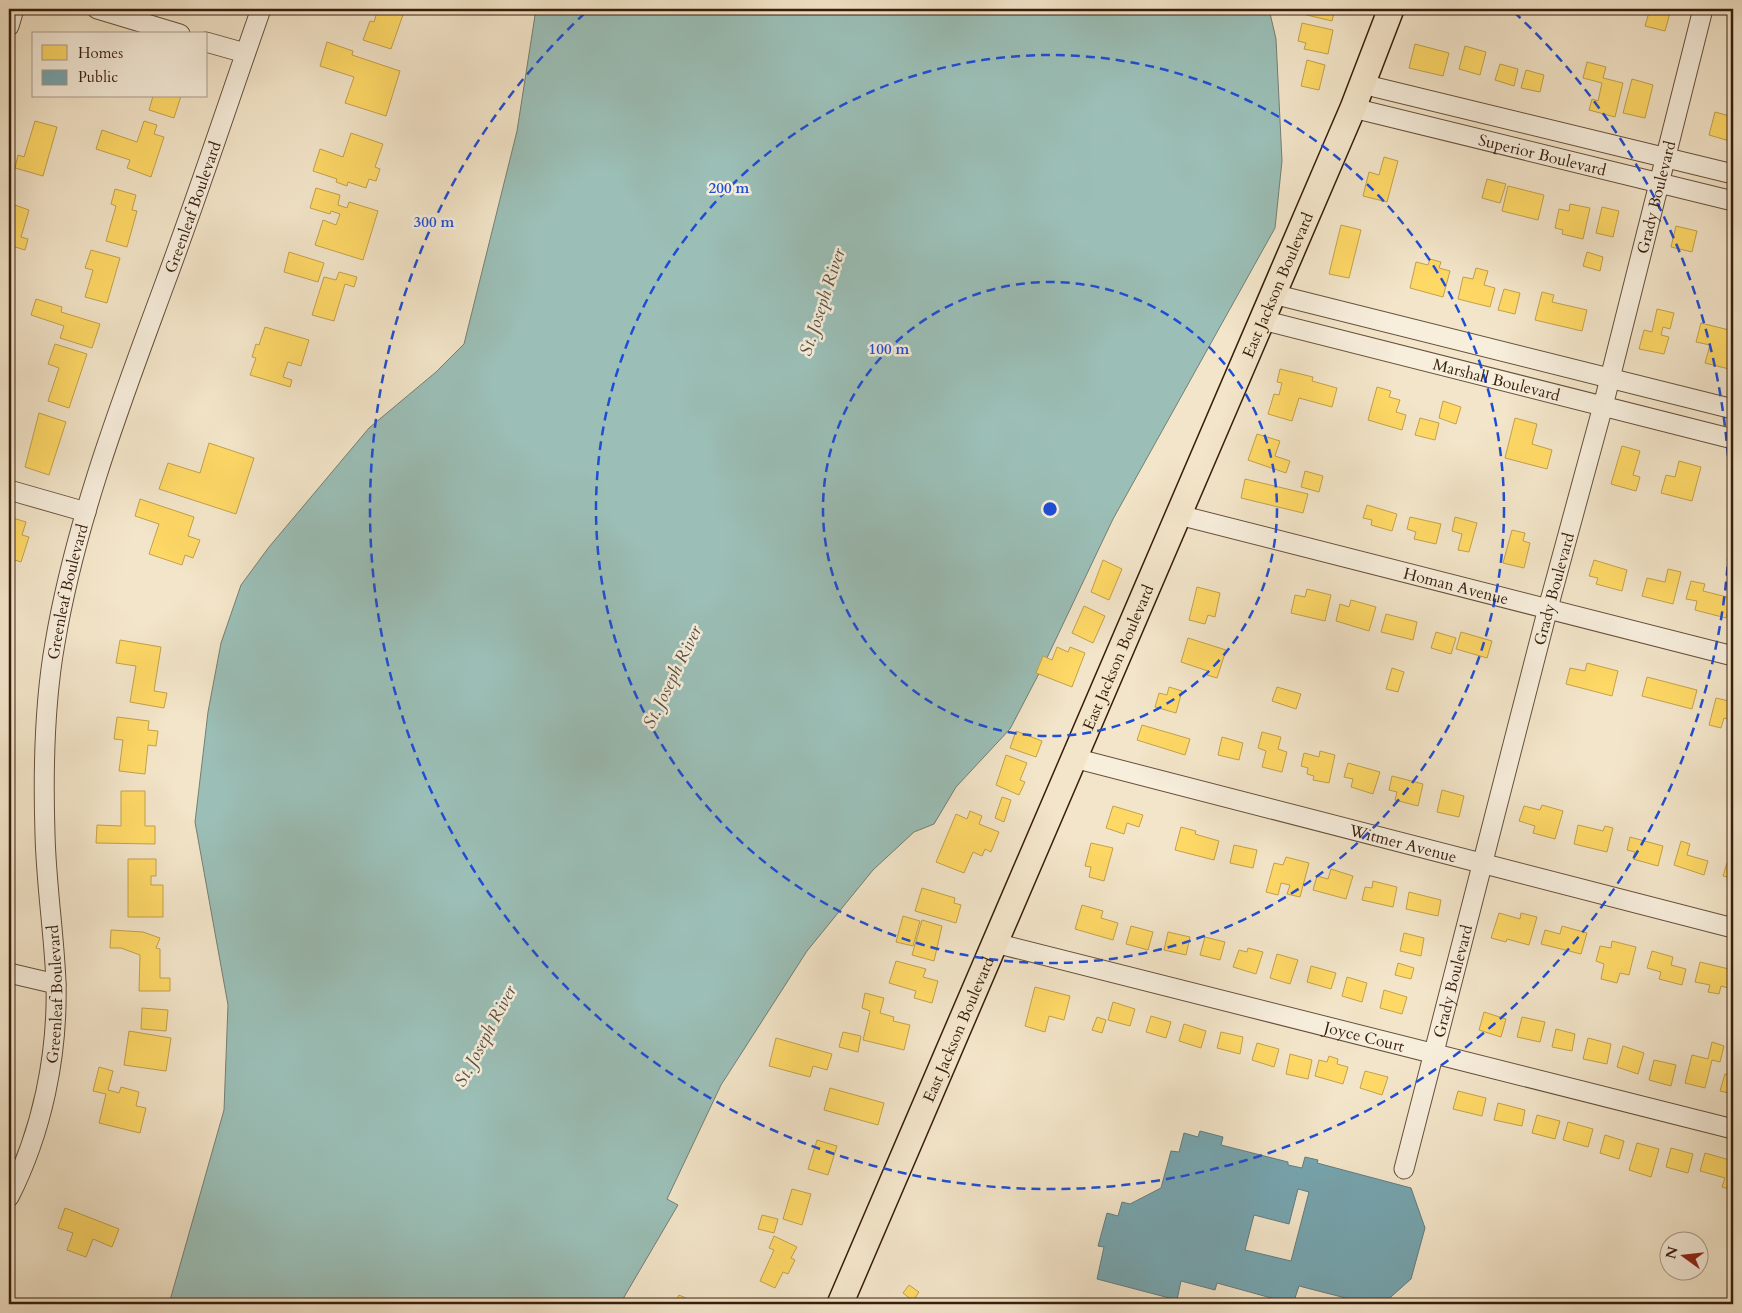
<svg xmlns="http://www.w3.org/2000/svg" width="1742" height="1313" font-family="Cardo,serif">
<rect width="100%" height="100%" fill="#f3e5c9"/>
<filter id="stains"><feTurbulence type="fractalNoise" baseFrequency=".004" numOctaves="4"/><feColorMatrix values="0 0 0 0 .2 0 0 0 0 .09 0 0 0 0 .02 0 0 0 .5 -.17"/></filter>
<radialGradient id="worn" r=".72"><stop offset=".6" stop-color="#630" stop-opacity="0"/><stop offset="1" stop-color="#630" stop-opacity=".3"/></radialGradient>
<path fill="#9bbfb7" stroke="#737f73" d="M536 9H1269L1276 39 1282 161 1275 228 1113 519 1045 662 1010 729 956 787 934 824 914 832 873 870 807 951 721 1085 667 1199 678 1205 620 1304H169L224 1110 228 1005 195 822 208 712 221 643 241 585 269 547 369 428 436 372 464 344 517 131Z"/>
<g fill="#ffd966" stroke="#c3a14b">
<path d="M378 9H405L391 49 363 40 370 21 374 22Z"/>
<path d="M1291 9H1335L1332 21 1290 11Z"/>
<path d="M1650 9H1671L1665 31 1645 26Z"/>
<path d="M1302 23 1333 30 1328 54 1304 49 1306 43 1298 41Z"/>
<path d="M327 42 353 51 352 55 400 71 386 116 345 103 354 77 320 66Z"/>
<path d="M1415 44 1449 53 1443 76 1409 68Z"/>
<path d="M1465 46 1486 52 1480 75 1459 69Z"/>
<path d="M1307 60 1325 65 1319 90 1301 86Z"/>
<path d="M1587 62 1606 67 1603 78 1623 83 1615 117 1589 110 1592 99 1598 101 1602 83 1583 78Z"/>
<path d="M1500 64 1518 69 1514 86 1495 80Z"/>
<path d="M1526 70 1544 75 1540 92 1521 88Z"/>
<path d="M1632 79 1653 85 1645 118 1623 113Z"/>
<path d="M153 96H181L174 118 149 110Z"/>
<path d="M1715 112 1733 117V142L1709 135Z"/>
<path d="M35 121 57 127 43 176 15 168 18 155 24 157Z"/>
<path d="M144 121 157 125 154 134 164 137 151 177 127 168 130 160 96 149 102 130 137 142Z"/>
<path d="M351 133 383 144 375 167 380 169 376 181 369 179 366 188 348 182 347 186 336 182 337 179 313 171 320 149 343 157Z"/>
<path d="M1384 157 1398 161 1387 202 1363 196 1369 172 1379 175Z"/>
<path d="M1487 179 1506 184 1500 203 1482 198Z"/>
<path d="M1508 186 1544 195 1538 220 1502 211Z"/>
<path d="M316 188 340 195 338 205 347 208 349 202 378 211 363 260 315 245 323 220 336 225 340 214 331 211 330 214 310 208Z"/>
<path d="M115 189 136 195 132 210 137 211 127 247 106 241 116 206 111 204Z"/>
<path d="M9 203 29 210 21 237 28 239 25 250 9 245Z"/>
<path d="M1570 204 1590 208 1583 239 1562 234 1563 230 1555 228 1559 209 1569 211Z"/>
<path d="M1602 207 1619 211 1613 237 1596 233Z"/>
<path d="M1341 225 1361 230 1349 278 1329 274Z"/>
<path d="M1676 226 1697 231 1692 252 1671 247Z"/>
<path d="M91 250 120 258 107 303 85 297 93 270 85 268Z"/>
<path d="M289 252 324 263 318 282 284 272Z"/>
<path d="M1587 252 1603 257 1600 271 1583 266Z"/>
<path d="M1430 259 1441 262 1439 268 1450 271 1443 297 1410 288 1416 262 1428 265Z"/>
<path d="M1476 268 1488 271 1484 285 1495 288 1490 307 1458 299 1463 277 1473 279Z"/>
<path d="M339 272 357 277 354 287 345 284 334 321 312 315 324 277 336 280Z"/>
<path d="M1504 289 1520 293 1515 314 1498 310Z"/>
<path d="M1542 292 1554 295 1552 302 1587 310 1582 331 1535 320Z"/>
<path d="M36 299 62 307 61 312 100 324 92 348 60 338 64 326 31 315Z"/>
<path d="M1657 309 1674 313 1670 329 1663 327 1661 335 1669 337 1664 354 1639 349 1644 330 1652 332Z"/>
<path d="M1701 323 1733 331V351L1729 369 1705 363 1710 345 1696 342Z"/>
<path d="M265 327 309 340 301 366 288 362 283 377 292 380 290 387 250 375 256 358 252 357 256 344 259 345Z"/>
<path d="M55 344 87 354 69 408 48 401 59 368 48 364Z"/>
<path d="M1280 369 1313 377 1312 381 1337 388 1332 407 1299 398 1292 421 1268 414 1274 394 1279 395 1282 383 1277 382Z"/>
<path d="M1377 387 1391 391 1389 397 1400 400 1396 412 1406 415 1402 430 1368 420Z"/>
<path d="M1443 401 1461 407 1456 424 1439 418Z"/>
<path d="M39 413 66 422 49 475 25 467Z"/>
<path d="M1420 418 1439 423 1435 440 1415 435Z"/>
<path d="M1515 418 1537 424 1532 444 1552 450 1547 469 1505 458Z"/>
<path d="M1257 434 1280 441 1275 456 1290 461 1286 473 1248 460Z"/>
<path d="M209 443 254 458 236 514 159 489 168 463 200 473Z"/>
<path d="M1622 446 1640 451 1633 475 1640 477 1636 491 1611 484Z"/>
<path d="M1679 461 1701 467 1692 501 1661 493 1666 475 1675 477Z"/>
<path d="M1305 471 1323 476 1319 492 1301 487Z"/>
<path d="M1245 479 1308 494 1303 513 1241 498Z"/>
<path d="M140 499 194 517 188 536 200 540 193 558 185 555 182 565 149 554 159 524 135 516Z"/>
<path d="M1367 505 1397 514 1392 531 1371 525 1372 520 1363 518Z"/>
<path d="M1410 517 1441 524 1436 544 1414 539 1416 532 1407 529Z"/>
<path d="M1455 517 1477 523 1469 552 1458 550 1462 534 1452 531Z"/>
<path d="M13 518 26 522 22 535 29 537 21 562 9 558V531Z"/>
<path d="M1512 530 1525 533 1523 541 1530 543 1524 568 1503 563Z"/>
<path d="M1103 560 1122 569 1109 600 1091 592Z"/>
<path d="M1594 560 1627 570 1622 591 1596 584 1598 578 1589 576Z"/>
<path d="M1668 569 1681 572 1673 604 1642 596 1647 578 1665 582Z"/>
<path d="M1691 581 1705 584 1703 591 1731 598 1726 618 1695 610 1697 601 1686 599Z"/>
<path d="M1197 587 1220 593 1215 617 1208 615 1205 624 1189 620Z"/>
<path d="M9 589 14 590 9 609Z"/>
<path d="M1307 589 1331 595 1325 621 1291 613 1295 595 1305 597Z"/>
<path d="M1351 600 1376 607 1369 631 1336 621 1340 604 1349 607Z"/>
<path d="M1084 606 1105 616 1093 643 1072 633Z"/>
<path d="M1386 614 1417 622 1413 640 1381 632Z"/>
<path d="M1436 632 1456 638 1451 654 1431 648Z"/>
<path d="M1461 632 1492 641 1487 658 1456 649Z"/>
<path d="M1188 638 1226 650 1217 678 1207 675 1208 671 1181 662Z"/>
<path d="M120 640 161 647 154 691 167 693 164 708 130 702 136 666 116 663Z"/>
<path d="M1057 647 1068 652 1070 647 1085 653 1072 687 1036 673 1043 656 1052 660Z"/>
<path d="M1587 663 1618 671 1612 696 1566 684 1570 668 1585 671Z"/>
<path d="M1392 668 1404 672 1398 692 1386 689Z"/>
<path d="M1647 677 1697 690 1692 709 1642 696Z"/>
<path d="M1169 687 1182 691 1176 713 1155 707 1159 693 1167 695Z"/>
<path d="M1277 687 1301 694 1296 709 1272 701Z"/>
<path d="M1716 698 1733 702V720L1724 718 1721 728 1709 725Z"/>
<path d="M117 717 149 721 148 730 158 731 156 746 148 745 145 774 119 771 123 740 114 739Z"/>
<path d="M1142 725 1190 739 1185 755 1137 740Z"/>
<path d="M1016 731 1042 741 1036 757 1010 748Z"/>
<path d="M1262 732 1281 737 1278 749 1287 752 1282 772 1262 767 1266 751 1258 748Z"/>
<path d="M1222 737 1243 743 1239 760 1218 755Z"/>
<path d="M1320 751 1335 755 1329 783 1313 780 1314 776 1307 774 1308 768 1301 766 1304 753 1319 757Z"/>
<path d="M1006 755 1027 763 1020 780 1025 782 1019 795 996 785Z"/>
<path d="M1348 763 1380 772 1373 794 1351 787 1353 779 1344 777Z"/>
<path d="M1392 776 1423 784 1418 806 1395 800 1397 792 1389 790Z"/>
<path d="M1442 790 1464 796 1459 817 1437 812Z"/>
<path d="M121 791H145V826H155V844L96 843 97 825 121 826Z"/>
<path d="M1002 797 1011 800 1004 822 995 818Z"/>
<path d="M1542 805 1563 811 1555 839 1533 833 1535 826 1519 821 1524 806 1540 810Z"/>
<path d="M1113 806 1143 815 1139 827 1127 823 1124 834 1106 828Z"/>
<path d="M970 811 982 816 979 824 999 832 991 852 985 849 982 856 973 852 964 873 936 862 956 814 967 819Z"/>
<path d="M1578 825 1603 831 1605 826 1613 828 1607 852 1574 844Z"/>
<path d="M1181 827 1196 831 1195 834 1219 841 1214 860 1175 850Z"/>
<path d="M1630 837 1663 846 1658 866 1633 859 1635 852 1627 850Z"/>
<path d="M1681 841 1690 844 1687 855 1708 861 1704 875 1674 865Z"/>
<path d="M1091 843 1113 848 1104 881 1089 877 1091 867 1085 866Z"/>
<path d="M1234 845 1257 850 1253 868 1230 863Z"/>
<path d="M1286 857 1309 863 1300 897 1287 894 1290 885 1281 883 1278 895 1266 892 1274 863 1283 865Z"/>
<path d="M128 859H156V876H151V885H163V917H128Z"/>
<path d="M1727 863 1733 865V886L1729 885 1731 878 1723 876Z"/>
<path d="M1331 869 1353 876 1346 899 1313 890 1317 876 1328 879Z"/>
<path d="M1373 881 1397 887 1393 907 1362 900 1365 887 1372 888Z"/>
<path d="M922 888 955 898 954 903 961 905 956 923 915 911Z"/>
<path d="M1409 892 1441 900 1438 916 1406 909Z"/>
<path d="M1082 905 1103 911 1101 918 1118 923 1113 940 1075 929Z"/>
<path d="M1499 913 1520 919 1521 913 1537 917 1529 945 1507 939 1506 942 1491 938Z"/>
<path d="M903 916 920 921 913 946 896 942Z"/>
<path d="M922 920 942 926 934 961 912 955Z"/>
<path d="M1131 926 1153 932 1148 950 1126 944Z"/>
<path d="M1562 926 1587 933 1581 954 1541 944 1545 930 1560 934Z"/>
<path d="M111 930 143 932 160 938 156 948 160 949V978H170V991H139L140 955 121 948H110Z"/>
<path d="M1168 932 1190 937 1186 955 1164 950Z"/>
<path d="M1404 933 1424 938 1421 956 1400 951Z"/>
<path d="M1205 937 1225 942 1220 960 1200 955Z"/>
<path d="M1612 941 1636 947 1629 975 1620 973 1617 983 1601 979 1604 964 1596 961 1600 946 1611 948Z"/>
<path d="M1248 948 1263 952 1256 974 1233 967 1239 950 1247 952Z"/>
<path d="M1652 951 1673 957 1671 965 1686 969 1682 985 1659 979 1661 972 1647 968Z"/>
<path d="M1277 954 1298 960 1290 984 1270 978Z"/>
<path d="M896 961 926 969 923 977 938 981 932 1003 914 998 916 991 889 983Z"/>
<path d="M1700 962 1733 970 1732 989 1721 986 1719 994 1708 992 1710 985 1695 982Z"/>
<path d="M1398 963 1414 968 1411 979 1395 975Z"/>
<path d="M1311 966 1336 973 1331 989 1307 982Z"/>
<path d="M1347 977 1367 983 1362 1002 1342 996Z"/>
<path d="M1035 987 1070 996 1064 1020 1049 1016 1045 1032 1025 1026Z"/>
<path d="M1384 990 1407 997 1402 1014 1380 1008Z"/>
<path d="M865 993 884 998 880 1013 894 1017 893 1021 910 1025 904 1050 863 1040 870 1011 862 1008Z"/>
<path d="M1113 1002 1135 1009 1130 1026 1108 1020Z"/>
<path d="M142 1008 168 1010 166 1031 141 1029Z"/>
<path d="M1484 1012 1506 1019 1501 1037 1479 1030Z"/>
<path d="M1151 1016 1171 1022 1166 1038 1146 1032Z"/>
<path d="M1097 1017 1106 1020 1102 1033 1092 1030Z"/>
<path d="M1522 1017 1545 1022 1540 1042 1517 1037Z"/>
<path d="M1184 1024 1206 1031 1201 1048 1179 1041Z"/>
<path d="M1556 1029 1575 1034 1572 1051 1552 1047Z"/>
<path d="M129 1031 171 1038 166 1071 124 1065Z"/>
<path d="M843 1032 861 1036 858 1052 839 1047Z"/>
<path d="M1221 1032 1243 1037 1240 1054 1217 1048Z"/>
<path d="M776 1038 832 1054 827 1070 813 1066 810 1077 769 1066Z"/>
<path d="M1588 1038 1611 1044 1607 1064 1583 1059Z"/>
<path d="M1712 1042 1724 1046 1720 1062 1712 1060 1705 1088 1685 1083 1692 1055 1708 1059Z"/>
<path d="M1257 1043 1279 1049 1274 1067 1252 1060Z"/>
<path d="M1623 1046 1644 1053 1638 1074 1617 1067Z"/>
<path d="M1290 1054 1312 1060 1308 1079 1286 1074Z"/>
<path d="M1329 1056 1338 1059 1337 1064 1348 1067 1343 1084 1315 1076 1319 1060 1327 1062Z"/>
<path d="M1654 1060 1676 1065 1671 1086 1649 1080Z"/>
<path d="M1733 1065V1094L1720 1091 1725 1074 1730 1075Z"/>
<path d="M99 1067 113 1071 108 1090 119 1093 121 1087 139 1092 136 1106 146 1108 140 1133 99 1123 106 1094 93 1091Z"/>
<path d="M1365 1071 1388 1077 1382 1095 1360 1088Z"/>
<path d="M830 1088 884 1103 878 1125 824 1110Z"/>
<path d="M1458 1091 1486 1098 1482 1116 1453 1109Z"/>
<path d="M1498 1103 1525 1110 1522 1126 1494 1120Z"/>
<path d="M1537 1115 1560 1121 1555 1139 1532 1133Z"/>
<path d="M1568 1122 1593 1129 1588 1147 1563 1140Z"/>
<path d="M1605 1135 1624 1141 1619 1159 1600 1153Z"/>
<path d="M817 1140 837 1146 828 1175 808 1169Z"/>
<path d="M1637 1143 1659 1149 1651 1177 1629 1170Z"/>
<path d="M1671 1148 1693 1154 1688 1173 1666 1167Z"/>
<path d="M1705 1153 1733 1161V1190L1722 1187 1725 1178 1700 1171Z"/>
<path d="M792 1189 811 1194 802 1225 783 1219Z"/>
<path d="M65 1208 119 1229 112 1247 93 1239 86 1257 67 1250 73 1233 58 1228Z"/>
<path d="M762 1215 778 1219 774 1233 758 1229Z"/>
<path d="M774 1236 797 1247 791 1258 795 1260 788 1274 783 1272 775 1288 760 1281 774 1250 769 1248Z"/>
<path d="M909 1285 919 1292 913 1301 903 1293Z"/>
<path d="M679 1295 699 1304H674Z"/>
</g>
<path fill="#76a5af" stroke="#637c7e" fill-rule="evenodd" d="M1200 1131 1223 1137 1221 1145 1288 1162V1165L1302 1168 1305 1157 1318 1160 1317 1163 1411 1188 1425 1228 1411 1279 1383 1304H1369L1299 1286 1293 1304 1217 1283 1215 1290 1181 1281 1177 1300 1097 1279 1104 1247 1098 1246 1107 1213 1118 1216 1122 1202 1130 1204 1161 1188 1171 1151 1179 1152 1184 1133 1198 1137ZM1298 1189 1309 1192 1291 1261 1245 1250 1254 1215 1289 1224Z"/>
<g fill="none" stroke-linecap="round" stroke-linejoin="round">
<defs>
<g id="minor">
<path d="M97 9 180 34"/>
<path d="M9 26 14 9"/>
<path d="M206 42 245 53"/>
<path d="M1362 84 1733 174"/>
<path id="s1" d="M1353 108 1733 201"/>
<path d="M1273 294 1733 409"/>
<path id="s2" d="M1262 320 1733 439"/>
<path d="M9 490 86 512"/>
<path id="s3" d="M1179 515 1733 656"/>
<path id="s4" d="M1074 758 1733 928"/>
<path id="s5" d="M995 943 1733 1129"/>
<path d="M9 973 56 984"/>
<path id="s6" d="M1404 1169 1548 608 1603 406 1703 9"/>
<path id="s7" d="M9 1197C42 1132 58 1056 56 982 54 933 46 883 45 834 43 771 44 705 55 643 76 519 122 400 165 283 199 192 229 100 261 9"/>
</g>
<g id="major">
<path id="s8" d="M840 1304 1353 108 1391 9"/>
</g>
</defs>
<use href="#minor" stroke="#67503b" stroke-width="21"/>
<use href="#major" stroke="#381e0c" stroke-width="28"/>
<use href="#minor" stroke="#f7eedc" stroke-width="19"/>
<use href="#major" stroke="#f3e5c9" stroke-width="25"/>
</g>
<g fill="none" stroke="#1d4ed8" stroke-width="2.5" stroke-dasharray="9 6">
<circle cx="1050" cy="509" r="227"/>
<circle cx="1050" cy="509" r="454"/>
<path d="M1514 12A680 680 0 1 1 586 12"/>
</g>
<g text-anchor="middle" stroke-width="5" stroke-linejoin="round" paint-order="stroke">
<g font-size="16" fill="#381e0c" stroke="#f7eedc">
<text dy="6" stroke="none"><textPath href="#s1" startOffset="195">Superior Boulevard</textPath></text>
<text dy="6" stroke="none"><textPath href="#s6" startOffset="1004">Grady Boulevard</textPath></text>
<text dy="6" stroke="none"><textPath href="#s7" startOffset="1020">Greenleaf Boulevard</textPath></text>
<text dy="6" stroke="none"><textPath href="#s8" startOffset="1109">East Jackson Boulevard</textPath></text>
<text dy="6" stroke="none"><textPath href="#s2" startOffset="242">Marshall Boulevard</textPath></text>
<text dy="6" stroke="none"><textPath href="#s3" startOffset="286">Homan Avenue</textPath></text>
<text dy="6" stroke="none"><textPath href="#s6" startOffset="599">Grady Boulevard</textPath></text>
<text dy="6" stroke="none"><textPath href="#s7" startOffset="615">Greenleaf Boulevard</textPath></text>
<text dy="6" stroke="none"><textPath href="#s8" startOffset="704">East Jackson Boulevard</textPath></text>
<text dy="6" stroke="none"><textPath href="#s4" startOffset="340">Witmer Avenue</textPath></text>
<text dy="6" stroke="none"><textPath href="#s6" startOffset="194">Grady Boulevard</textPath></text>
<text dy="6" stroke="none"><textPath href="#s7" startOffset="210">Greenleaf Boulevard</textPath></text>
<text dy="6" stroke="none"><textPath href="#s8" startOffset="299">East Jackson Boulevard</textPath></text>
<text dy="6" stroke="none"><textPath href="#s5" startOffset="381">Joyce Court</textPath></text>
</g>
<g font-size="18" font-style="italic" fill="#564e3f" stroke="#f7eedc">
<text transform="translate(822 302) rotate(-72)" y="6">St. Joseph River</text>
<text transform="translate(672 677) rotate(-64)" y="6">St. Joseph River</text>
<text transform="translate(485 1036) rotate(-62)" y="6">St. Joseph River</text>
</g>
</g>
<circle cx="1050" cy="509" r="8" fill="#1d4ed8" stroke="#f7eedc" stroke-width="2.5"/>
<g font-size="15" text-anchor="middle" font-weight="bold" fill="#1d4ed8" stroke="#f7eedc" stroke-width="5" stroke-linejoin="round" paint-order="stroke">
<text x="729" y="193">200 m</text>
<text x="434" y="227">300 m</text>
<text x="889" y="354">100 m</text>
</g>
<rect width="1742" height="1313" fill="none" stroke="#f3e5c9" stroke-width="30"/>
<rect x="10" y="10" width="1722" height="1293" fill="none" stroke="#381e0c" stroke-width="2.5"/>
<rect x="15" y="15" width="1712" height="1283" fill="none" stroke="#381e0c"/>
<rect x="32" y="32" width="175" height="65" fill="#f7eedc" stroke="#ab9b89"/>
<rect x="42" y="45" width="25" height="15" fill="#ffd966" stroke="#ab9b89"/>
<text x="78" y="58" font-size="15" fill="#381e0c">Homes</text>
<rect x="42" y="70" width="25" height="15" fill="#76a5af" stroke="#ab9b89"/>
<text x="78" y="82" font-size="15" fill="#381e0c">Public</text>
<g transform="translate(1684 1256) rotate(285)"><circle r="24" fill="#f7eedc" stroke="#ab9b89"/>
<path d="M0-4L9 19L0 12L-9 19Z" fill="#8f2418"/>
<text y="-8" font-size="14" font-weight="bold" text-anchor="middle" fill="#381e0c">N</text>
</g>
<rect width="100%" height="100%" filter="url(#stains)"/>
<rect width="100%" height="100%" fill="url(#worn)"/>
</svg>
